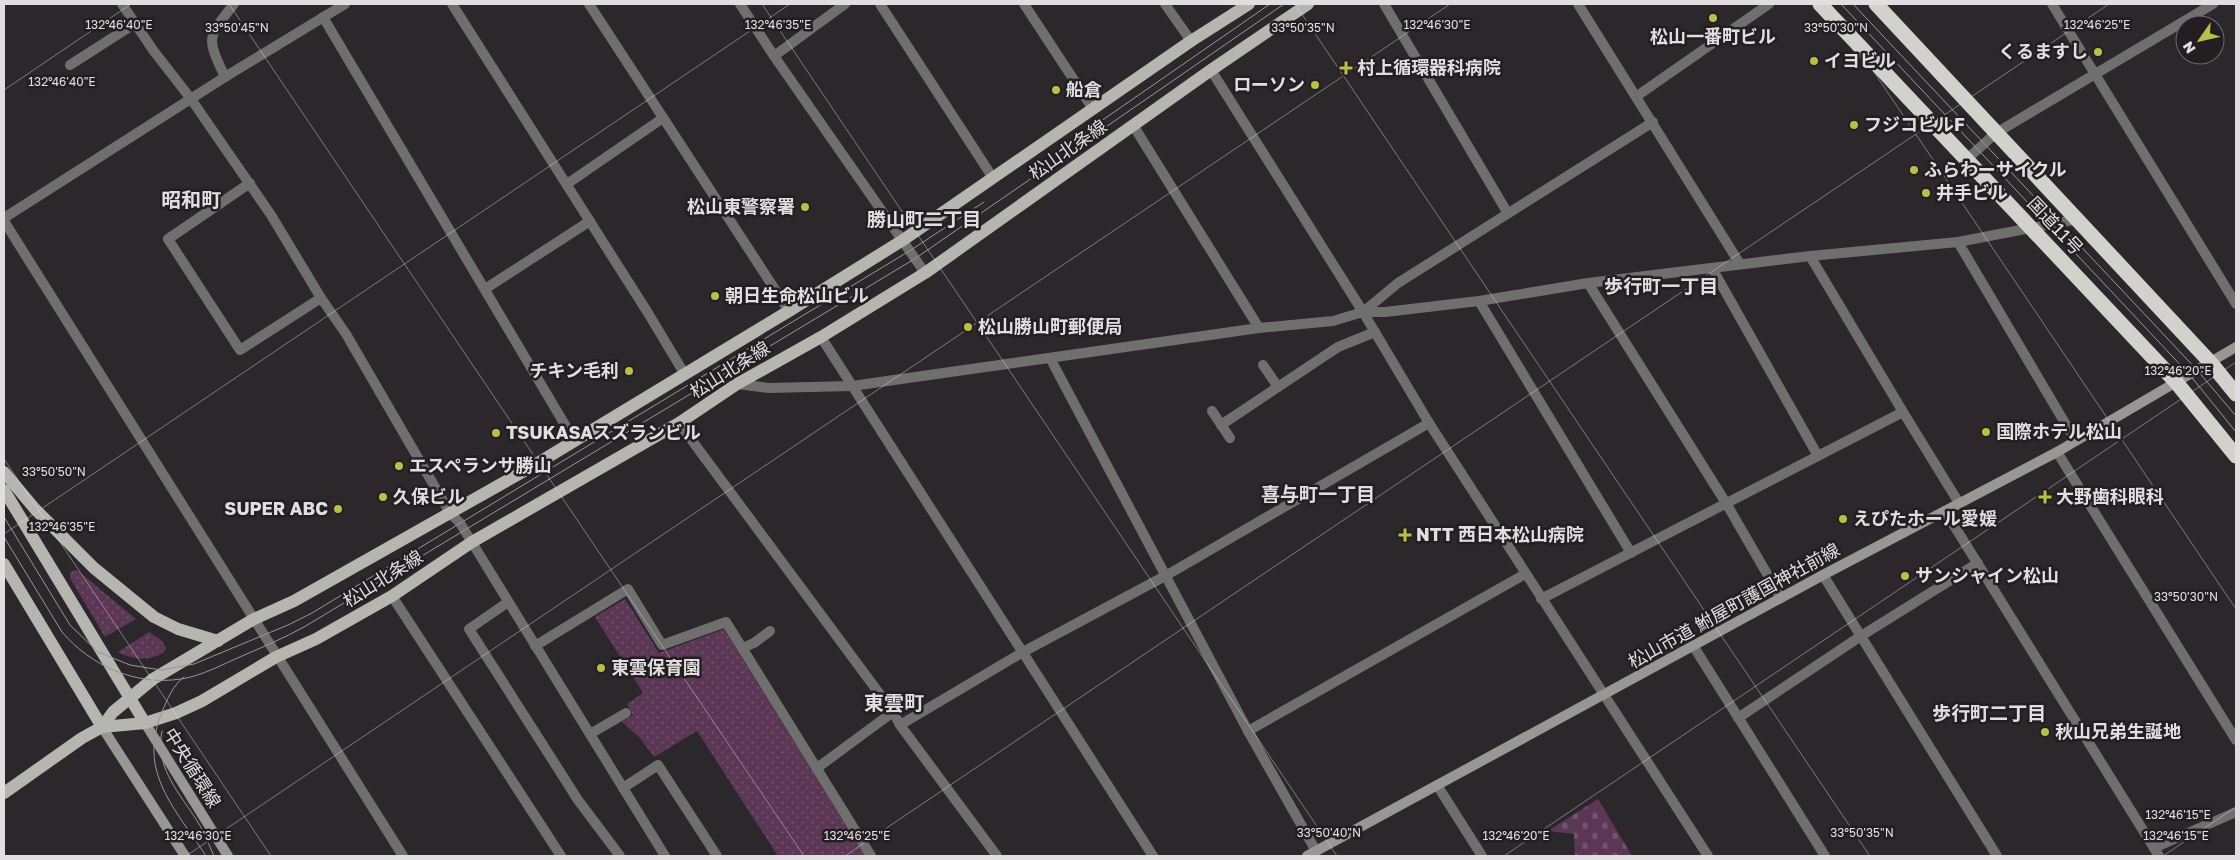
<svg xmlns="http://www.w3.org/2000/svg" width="2240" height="860" font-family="'Golos Text','Noto Sans JP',sans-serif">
<defs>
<pattern id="green-dots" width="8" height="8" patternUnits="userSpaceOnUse" patternTransform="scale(1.25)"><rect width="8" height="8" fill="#5b3755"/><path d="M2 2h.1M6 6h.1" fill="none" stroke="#72546d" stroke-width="1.8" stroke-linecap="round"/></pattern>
<pattern id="cemetery-stones" width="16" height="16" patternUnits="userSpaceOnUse" patternTransform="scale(1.25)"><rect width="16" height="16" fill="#5b3755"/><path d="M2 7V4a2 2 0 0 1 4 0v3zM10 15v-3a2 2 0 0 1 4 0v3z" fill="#72546d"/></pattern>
</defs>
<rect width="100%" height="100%" fill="#2c272b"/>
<g fill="url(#green-dots)">
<path d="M74 570H77L136 619 105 637 70 578V573Z"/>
<path d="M625 599 659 653 724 629 865 856H778L697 731 654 757 640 738 622 722 633 715 627 704 643 693 595 617Z"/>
<path d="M149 632 162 641 166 648 165 651C151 662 133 660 118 652Z"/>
</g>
<path fill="url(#cemetery-stones)" d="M1598 799 1632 856H1575L1574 834 1548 831Z"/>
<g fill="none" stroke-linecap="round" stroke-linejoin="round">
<g stroke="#6f6f6d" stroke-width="10">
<path d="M122 4 153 50 191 99 271 215 321 298 346 334 450 513 460 523 665 856"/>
<path d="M452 4 648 313 684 373"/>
<path d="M589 4 789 311"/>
<path d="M740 4 774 56 925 273"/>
<path d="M880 4 993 178"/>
<path d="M1024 4 1093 109"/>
<path d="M1165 4 1191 41"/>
<path d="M1384 4 1507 212"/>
<path d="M1578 4 1740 264"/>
<path d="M2052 4 2236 304"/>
<path d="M323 17 574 440"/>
<path d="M774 56 845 4"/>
<path d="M70 65 134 24"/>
<path d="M1211 70 1363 312H1385L1479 301 1588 283 1810 256 1958 242 2078 219"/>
<path d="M225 77C206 37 207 38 234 4"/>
<path d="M1637 96 1769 4"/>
<path d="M1133 125 1259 328"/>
<path d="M1967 159 1996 133 2213 4"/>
<path d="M250 183 168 239 240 350 321 298"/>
<path d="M567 184 663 118"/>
<path d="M4 218 225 77 345 4"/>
<path d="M4 221 403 856"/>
<path d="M1958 242 2075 440"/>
<path d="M1712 268 1818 456"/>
<path d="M1588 283 1726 503 1781 598"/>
<path d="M485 289 590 221"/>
<path d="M1479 301 1631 553"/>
<path d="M1363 312 1398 283 1653 122"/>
<path d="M821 337 1153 856"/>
<path d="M1050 358 1248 731 1316 851"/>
<path d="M1263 365 1278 387"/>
<path d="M737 384 769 388 852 386 1259 328 1333 321 1363 312 1429 423 1708 856"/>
<path d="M1212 411 1230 438"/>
<path d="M1903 412 1959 503"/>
<path d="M679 423 893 712 900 725 997 856"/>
<path d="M1221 425 1338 347 1375 332"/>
<path d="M2057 452 2236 740"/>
<path d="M1945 511 2159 856"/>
<path d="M1823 575 1997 856"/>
<path d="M392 596 561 856"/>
<path d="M1541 599 1903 412 1810 256"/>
<path d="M508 602 469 629 578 800 620 856"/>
<path d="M535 646 628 589 662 645 726 622 871 856"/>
<path d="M1694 647 1825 856"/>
<path d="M742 648 754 643 770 631"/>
<path d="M1738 718 1861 636 1978 563"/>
<path d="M900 725 1023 652 1167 575 1429 423"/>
<path d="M1248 731 1525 574"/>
<path d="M590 734 626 713"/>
<path d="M817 768 893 712"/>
<path d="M1437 785 1482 856"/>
<path d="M623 788 658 765 717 856"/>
<path d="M2154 848 2236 812"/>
</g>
<g stroke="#979793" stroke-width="10">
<path d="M145 723 228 856"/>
<path d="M102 727 185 856"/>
<path d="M1307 856 1823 575 2057 452 2236 347"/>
</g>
<g stroke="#b5b6b0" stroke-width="12">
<path d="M4 472 35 509 94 568 154 617 178 629 218 641"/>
<path d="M4 490 145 723"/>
<path d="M4 564 102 727"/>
<path d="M102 727 145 723 176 713 202 701 276 657 316 639 392 596 472 542 679 423 737 384 821 337 925 273 1211 70 1308 4"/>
<path d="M4 793 82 738 102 727 113 712 153 679 254 619 294 601 533 466 789 311 903 240 1191 41 1249 4"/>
</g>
<g stroke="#d1d2cb" stroke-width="15">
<path d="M1820 4 2176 382 2236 456"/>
<path d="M1876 4 2210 362 2236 394"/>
</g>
<g stroke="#999598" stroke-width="1">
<path d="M1841 4 2189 374 2236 432"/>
<path d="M1853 4 2197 370 2236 416"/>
<path d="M1081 135 1270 4"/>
<path d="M4 517 70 625 98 652 130 665 161 670 194 664 288 625 312 613 911 250 984 202"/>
<path d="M4 537 62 632C91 666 136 686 181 679 202 676 223 664 242 656 263 647 284 638 304 627L916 258 1284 4"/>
<path d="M184 677C173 685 167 700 162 712 137 772 175 808 206 856"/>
<path d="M162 731C153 771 186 799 203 831 207 839 210 848 214 856"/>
</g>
</g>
<path fill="none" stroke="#e1dee0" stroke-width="1" stroke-opacity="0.45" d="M229 4 804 856M762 4 1337 856M1295 4 1870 856M1828 4 2236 609M4 90 131 4M4 459 271 856M4 534 790 4M186 856 1450 4M845 856 2109 4M1504 856 2236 362M2163 856 2236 807"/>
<g fill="#b9c046" stroke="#221e21" stroke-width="2">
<circle cx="1713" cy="18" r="5"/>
<circle cx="2098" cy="52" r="5"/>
<circle cx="1814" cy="61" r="5"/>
<path d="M1343.5 60.5h5v5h5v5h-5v5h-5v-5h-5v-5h5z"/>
<circle cx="1315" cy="85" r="5"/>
<circle cx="1056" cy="90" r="5"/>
<circle cx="1854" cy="125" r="5"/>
<circle cx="1914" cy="170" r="5"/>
<circle cx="1926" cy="193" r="5"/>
<circle cx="805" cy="207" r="5"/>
<circle cx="715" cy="296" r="5"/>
<circle cx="968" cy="327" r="5"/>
<circle cx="629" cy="371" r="5"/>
<circle cx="1986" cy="432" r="5"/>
<circle cx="496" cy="433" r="5"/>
<circle cx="399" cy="466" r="5"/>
<circle cx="383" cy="497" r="5"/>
<path d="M2042.5 489.5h5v5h5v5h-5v5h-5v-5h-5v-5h5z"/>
<circle cx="338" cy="509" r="5"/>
<circle cx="1843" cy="519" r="5"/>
<path d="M1402.5 527.5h5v5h5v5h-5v5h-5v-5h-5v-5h5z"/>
<circle cx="1905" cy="576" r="5"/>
<circle cx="601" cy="668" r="5"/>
<circle cx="2045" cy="732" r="5"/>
</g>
<g text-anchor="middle" stroke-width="5" stroke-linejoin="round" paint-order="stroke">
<g font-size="18" font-weight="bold" fill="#e1dee0" stroke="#221e21" text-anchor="start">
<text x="1713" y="43" text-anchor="middle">松山一番町ビル</text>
<text x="2088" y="58" text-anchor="end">くるますし</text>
<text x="1824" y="67">イヨビル</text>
<text x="1357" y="74">村上循環器科病院</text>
<text x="1305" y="91" text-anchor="end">ローソン</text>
<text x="1066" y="96">船倉</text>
<text x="1864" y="131">フジコビルF</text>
<text x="1924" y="176">ふらわーサイクル</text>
<text x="1936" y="199">井手ビル</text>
<text x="795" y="213" text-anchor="end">松山東警察署</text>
<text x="725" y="302">朝日生命松山ビル</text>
<text x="978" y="333">松山勝山町郵便局</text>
<text x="619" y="377" text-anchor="end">チキン毛利</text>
<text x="1996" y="438">国際ホテル松山</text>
<text x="506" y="439">TSUKASAスズランビル</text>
<text x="409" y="472">エスペランサ勝山</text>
<text x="393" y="503">久保ビル</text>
<text x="2056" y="503">大野歯科眼科</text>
<text x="328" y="515" text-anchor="end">SUPER ABC</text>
<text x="1853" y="525">えぴたホール愛媛</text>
<text x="1416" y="541">NTT 西日本松山病院</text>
<text x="1915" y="582">サンシャイン松山</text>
<text x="611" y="674">東雲保育園</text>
<text x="2055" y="738">秋山兄弟生誕地</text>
</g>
<g font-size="18" fill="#e1dee0" stroke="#221e21">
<text transform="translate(1068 150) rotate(-35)" y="6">松山北条線</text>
<text transform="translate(2055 226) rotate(47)" y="6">国道11号</text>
<text transform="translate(730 370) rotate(-32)" y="6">松山北条線</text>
<text transform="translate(383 579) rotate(-32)" y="6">松山北条線</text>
<text transform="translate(1734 606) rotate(-29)" y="6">松山市道 鮒屋町護国神社前線</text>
<text transform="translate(192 768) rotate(58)" y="6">中央循環線</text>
</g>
<g font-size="19" font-weight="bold" fill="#e1dee0" stroke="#221e21">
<text x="924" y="226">勝山町二丁目</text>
<text x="1661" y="293">歩行町一丁目</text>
<text x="1318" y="501">喜与町一丁目</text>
<text x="1989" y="720">歩行町二丁目</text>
</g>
<g font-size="20" font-weight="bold" fill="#e1dee0" stroke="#221e21">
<text x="191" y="207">昭和町</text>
<text x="894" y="710">東雲町</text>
</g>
</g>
<g font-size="12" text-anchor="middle" fill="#e1dee0" stroke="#221e21" stroke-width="5" stroke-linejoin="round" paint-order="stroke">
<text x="119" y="29">132°46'40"E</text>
<text x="778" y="29">132°46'35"E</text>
<text x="1437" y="29">132°46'30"E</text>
<text x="2097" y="29">132°46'25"E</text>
<text x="237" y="32">33°50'45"N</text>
<text x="1303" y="32">33°50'35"N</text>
<text x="1836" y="32">33°50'30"N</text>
<text x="62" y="86">132°46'40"E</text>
<text x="2178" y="375">132°46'20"E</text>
<text x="54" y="476">33°50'50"N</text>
<text x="62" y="531">132°46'35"E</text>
<text x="2186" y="601">33°50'30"N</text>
<text x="2178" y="819">132°46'15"E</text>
<text x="1329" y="837">33°50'40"N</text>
<text x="1862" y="837">33°50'35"N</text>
<text x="198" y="840">132°46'30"E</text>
<text x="857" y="840">132°46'25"E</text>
<text x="1516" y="840">132°46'20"E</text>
<text x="2176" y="840">132°46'15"E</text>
</g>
<rect width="2240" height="860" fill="none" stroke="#e1dee0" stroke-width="10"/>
<g transform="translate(2200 40) rotate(236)"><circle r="24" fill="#221e21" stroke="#6e6b6d"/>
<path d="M0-4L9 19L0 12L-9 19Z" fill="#b9c046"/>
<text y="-8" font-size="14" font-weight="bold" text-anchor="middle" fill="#e1dee0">N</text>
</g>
</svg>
